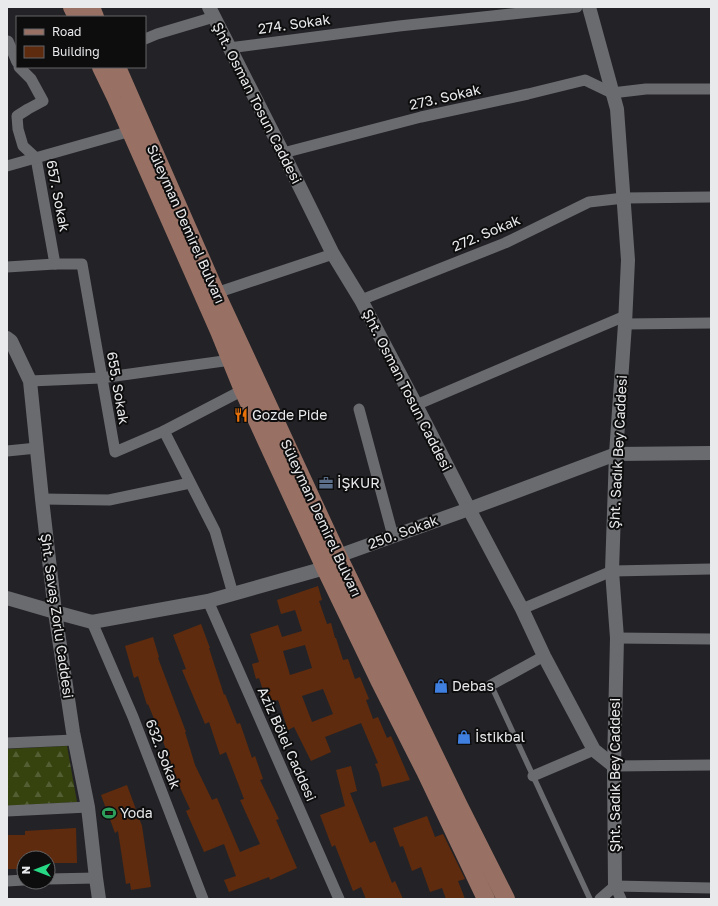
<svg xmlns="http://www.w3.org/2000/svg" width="718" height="906" font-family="'Golos Text',sans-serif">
<defs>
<pattern id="forest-firs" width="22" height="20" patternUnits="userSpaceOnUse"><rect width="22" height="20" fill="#36430f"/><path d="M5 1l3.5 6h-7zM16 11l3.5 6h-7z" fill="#535e32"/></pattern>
</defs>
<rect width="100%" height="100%" fill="#232327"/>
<path fill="url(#forest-firs)" d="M67 746 77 802 7 806V749Z"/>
<g fill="#5f2b0e" fill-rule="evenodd">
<path d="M318 586 322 600 319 601 327 624 331 623 335 638H336L343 660 348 659 355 679 360 677 369 699 366 700 373 719 378 717 387 738 391 736 410 780 382 787 379 773 375 764 378 763 361 723 325 737 331 752 311 761 294 727 288 730 278 700 267 703 259 678 256 679 252 664 259 662 250 634 278 625 282 637 302 631 295 610 281 614 277 600ZM305 645 312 668 290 675 283 651ZM323 689 333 714 312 722 302 696Z"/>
<path d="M201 624 210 648H209L224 695 225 694 237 724 240 723 252 758 255 756 263 779 260 780 279 819 276 820 297 868 270 880 269 877 229 892 224 880 236 876 224 844 204 852 186 811 190 809 175 777 163 741 148 704 147 705 138 676 134 678 125 646 153 637 159 657 158 658 186 732H185L195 765 212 800 217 798 240 852 260 844 240 800 244 799 226 752 220 755 209 722 205 724 182 670 186 669 173 635Z"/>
<path d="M351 766 357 791 350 793 370 843 375 841 392 883 395 881 403 899H366L361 887 353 891 335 845 332 847 320 815 345 806 336 770Z"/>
<path d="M127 785 142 826 151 887 131 890 130 883 126 884 118 831 115 833 101 795Z"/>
<path d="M427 816 435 837 443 834 465 879 458 881 465 899H446L442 888 430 892 421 867 412 871 403 846 400 847 393 828Z"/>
<path d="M76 828 77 863H48V858H20V869H7V835H25V831Z"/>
</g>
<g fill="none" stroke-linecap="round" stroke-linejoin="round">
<path stroke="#6a6b6f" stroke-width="5.5" d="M491 685 590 899"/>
<g stroke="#6a6b6f" stroke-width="11">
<path d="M145 39 157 34 214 17"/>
<path d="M8 41 17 62"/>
<path d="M229 48 399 26 577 7"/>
<path d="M19 67 31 79 43 101 28 109 17 116 18 129 23 146 36 158 55 264"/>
<path d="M283 153 421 117 528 94 585 80 612 93 646 89H711"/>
<path d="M7 166 131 131"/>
<path d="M7 267 55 264H82L115 452 164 431 243 390"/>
<path d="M216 293 333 254"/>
<path d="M361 300 505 243 589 202 624 198 711 197"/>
<path d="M625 324 711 323"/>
<path d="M30 381 101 378 231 360"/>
<path d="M416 405 625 316"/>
<path d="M359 409 393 536"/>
<path d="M164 431 215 531 233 594"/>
<path d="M7 451 37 448"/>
<path d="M42 499 109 500 190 483"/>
<path d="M208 601 339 899"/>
<path d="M522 609 612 571 711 569"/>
<path d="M92 622 133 717 203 899"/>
<path d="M617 638 711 639"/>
<path d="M491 685 544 656"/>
<path d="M7 743 74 740"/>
<path d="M614 766 711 765"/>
<path d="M533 776 594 750"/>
<path d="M7 811 88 807"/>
<path d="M48 879 96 878"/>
<path d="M7 881 24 880"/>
<path d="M615 886 711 888"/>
<path d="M615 886 621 899"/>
<path d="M600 899 615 886"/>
</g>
<g stroke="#6a6b6f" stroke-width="14">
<path d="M209 7 283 153 333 254 361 300 416 405 469 509 522 609 544 656 594 750 614 766"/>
<path d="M589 7 617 109 628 260 625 324 616 454 612 571 617 638 614 766 615 886"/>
<path d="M7 338 11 341 30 381 42 499 55 612 73 732 88 807 96 878 99 899"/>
<path d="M7 598 55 612 92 622 208 601 325 568 338 556 469 509 616 454 711 453"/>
</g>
<g stroke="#997164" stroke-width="18">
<path d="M72 7 77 17"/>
<path d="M91 7 95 17"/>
<path d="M101 67 116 98 219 331 243 390 325 568 380 682 425 771 486 899"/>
<path d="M117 67 216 293 338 556 459 806 506 899"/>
</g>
</g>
<defs>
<symbol id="restaurant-bare" viewBox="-9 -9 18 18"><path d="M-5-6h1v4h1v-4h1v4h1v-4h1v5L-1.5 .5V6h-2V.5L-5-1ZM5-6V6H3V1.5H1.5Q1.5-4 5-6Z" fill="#e8710a" stroke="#0d0d0e" stroke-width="2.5" paint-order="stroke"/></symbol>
<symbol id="office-bare" viewBox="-9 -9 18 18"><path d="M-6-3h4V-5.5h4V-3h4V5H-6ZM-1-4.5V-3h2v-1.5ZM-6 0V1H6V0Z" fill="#5c6f8a" stroke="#0d0d0e" stroke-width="2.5" paint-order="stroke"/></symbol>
<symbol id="shop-bare" viewBox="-9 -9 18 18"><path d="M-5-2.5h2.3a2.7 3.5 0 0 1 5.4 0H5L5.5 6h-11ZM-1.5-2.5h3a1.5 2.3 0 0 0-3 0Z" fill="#3f7fe0" stroke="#0d0d0e" stroke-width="2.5" paint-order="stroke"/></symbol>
<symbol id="stadium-bare" viewBox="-9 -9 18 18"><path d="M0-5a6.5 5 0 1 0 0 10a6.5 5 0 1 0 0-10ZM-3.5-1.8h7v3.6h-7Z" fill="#2e9e5b" stroke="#0d0d0e" stroke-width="2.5" paint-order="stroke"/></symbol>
</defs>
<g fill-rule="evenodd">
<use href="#restaurant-bare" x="231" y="405" width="20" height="20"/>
<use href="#office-bare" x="316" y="473" width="20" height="20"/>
<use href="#shop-bare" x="431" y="676" width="20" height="20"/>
<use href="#shop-bare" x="454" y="727" width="20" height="20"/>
<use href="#stadium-bare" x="99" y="803" width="20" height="20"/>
</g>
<g text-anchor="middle" stroke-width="4" stroke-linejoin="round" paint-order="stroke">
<g font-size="14" fill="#e9eaec" stroke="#0d0d0e">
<text transform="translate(294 24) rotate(-8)" y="5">274. Sokak</text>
<text transform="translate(445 97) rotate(-13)" y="5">273. Sokak</text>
<text transform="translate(257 103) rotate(63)" y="5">Şht. Osman Tosun Caddesi</text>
<text transform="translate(58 196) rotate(79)" y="5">657. Sokak</text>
<text transform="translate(186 224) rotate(66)" y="5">Süleyman Demirel Bulvarı</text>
<text transform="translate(486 233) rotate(-23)" y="5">272. Sokak</text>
<text transform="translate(118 388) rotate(80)" y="5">655. Sokak</text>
<text transform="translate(407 390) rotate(63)" y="5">Şht. Osman Tosun Caddesi</text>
<text transform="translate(618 452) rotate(-87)" y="5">Şht. Sadık Bey Caddesi</text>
<text transform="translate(321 518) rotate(65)" y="5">Süleyman Demirel Bulvarı</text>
<text transform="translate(403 532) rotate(-20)" y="5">250. Sokak</text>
<text transform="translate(57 616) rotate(82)" y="5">Şht. Savaş Zorlu Caddesi</text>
<text transform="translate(287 744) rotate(66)" y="5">Aziz Bölel Caddesi</text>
<text transform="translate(163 754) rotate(69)" y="5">632. Sokak</text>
<text transform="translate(615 775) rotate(-90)" y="5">Şht. Sadık Bey Caddesi</text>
</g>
<g font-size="14" fill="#e9eaec" stroke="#0d0d0e" text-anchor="start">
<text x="252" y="420">Gozde Pide</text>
<text x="337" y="488">İŞKUR</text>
<text x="452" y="691">Debas</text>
<text x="475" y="742">İstikbal</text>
<text x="120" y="818">Yoda</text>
</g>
</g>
<rect width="718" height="906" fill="none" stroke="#e9eaec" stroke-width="16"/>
<rect x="16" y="16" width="130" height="52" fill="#0d0d0e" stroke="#656567"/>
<rect x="24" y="29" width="20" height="6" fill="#997164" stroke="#656567"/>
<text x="52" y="36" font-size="12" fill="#e9eaec">Road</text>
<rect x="24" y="46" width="20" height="12" fill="#5f2b0e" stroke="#656567"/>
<text x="52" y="56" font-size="12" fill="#e9eaec">Building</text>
<g transform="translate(36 870) rotate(270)"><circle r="19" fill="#0d0d0e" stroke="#656567"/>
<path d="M0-3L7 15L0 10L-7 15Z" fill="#27d885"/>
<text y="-6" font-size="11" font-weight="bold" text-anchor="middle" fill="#e9eaec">N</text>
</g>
</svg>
